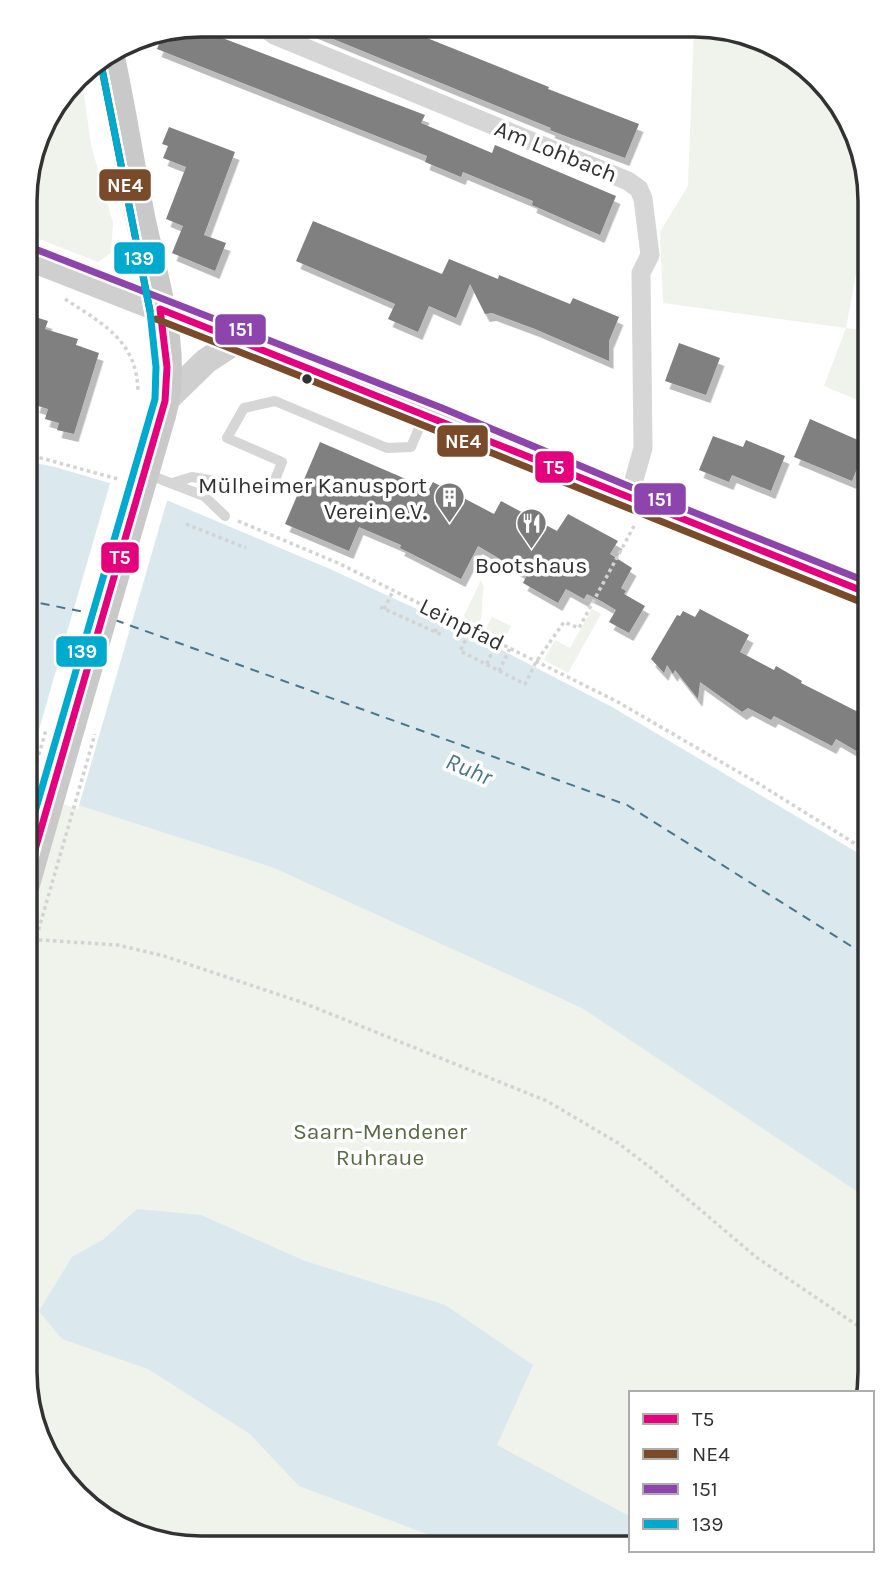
<svg xmlns="http://www.w3.org/2000/svg" width="895" height="1573" font-family="Karla,sans-serif">
<defs>
<filter id="shadow"><feDropShadow dx="4.5" dy="8" stdDeviation="0" flood-color="#0004"/></filter>
</defs>
<rect width="100%" height="100%" fill="#fff"/>
<g fill="#f0f2ec">
<path d="M612 27 685 28 653 39Z"/>
<path d="M694 28H728L810 68 861 144 870 198 846 328 870 331V405L824 386 846 328 663 303 660 232 688 186Z"/>
<path d="M81 73 91 145 113 223 111 253 98 262 26 234V178L43 123Z"/>
<path d="M481 580 484 588C480 600 485 614 478 625L463 618Z"/>
<path d="M592 609 601 614 568 673 544 660 555 640 570 648Z"/>
<path d="M492 617 511 626 504 640 485 630Z"/>
<path d="M25 788 870 1039V1384L867 1393H631V1541L178 1547 85 1505 34 1429 25 1372V1007L38 961 25 959Z"/>
</g>
<g fill="#dbe8ee">
<path d="M26 461 55 467 164 499 330 569 471 634 612 707 870 860V1200L582 1008 272 867 25 788Z"/>
<path d="M137 1209 201 1215 305 1261 445 1305 533 1365 497 1445 631 1517V1541L446 1543 435 1537 299 1486 250 1434 148 1369 62 1339 39 1311 72 1257 104 1239Z"/>
</g>
<path fill="#fff" d="M111 480 168 497 78 809 25 792V778Z"/>
<g fill="none" stroke-linecap="round" stroke-linejoin="round">
<g stroke="#48768d" stroke-width="2" stroke-dasharray="9 7" stroke-linecap="butt">
<path d="M25 600 89 613"/>
<path d="M115 620 627 805 870 958"/>
</g>
</g>
<g fill="#808080" filter="url(#shadow)">
<path d="M201 24 207 25 204 31 425 115 421 123 492 153 495 145 616 196 600 235 532 205 533 201 463 172 461 177 425 162 427 156 157 49 164 32Z"/>
<path d="M299 25 397 26 549 87 548 89 639 124 625 158 568 137 550 130 551 128Z"/>
<path d="M169 127 235 152 204 235 226 243 215 271 172 253 183 226 166 219 186 167 163 158 168 146 162 144Z"/>
<path d="M313 221 442 274 449 259 498 279 499 275 570 304 573 298 619 317 609 341V361L535 329 492 313 485 314 470 284 456 318 429 306 418 332 388 319 395 304 296 261Z"/>
<path d="M26 314 48 321 45 329 78 339 76 345 99 353 74 434 57 430 59 423 45 419 48 409 35 405 37 398 27 395 37 358 26 355Z"/>
<path d="M679 343 720 358 706 395 665 381Z"/>
<path d="M810 419 867 444 852 481 794 457Z"/>
<path d="M713 436 743 447 746 440 785 456 771 491 732 475 729 482 699 470Z"/>
<path d="M320 442 429 489 433 482 494 514 501 501 557 531 568 514 618 541 610 554 632 568 621 588 626 591 624 594 645 606 629 633 609 622 616 610 601 601 587 594 584 599 566 589 558 603 523 583 527 575 478 546 461 579 400 548 401 545 359 527 349 551 285 524Z"/>
<path d="M700 609 749 635 740 652 774 670 776 666 802 681 801 683 870 718V759L836 739 832 746 774 716 771 720 748 708 742 712 700 682 698 699 675 670 673 674 667 665 664 673 651 659 677 615 680 616 683 611 695 617Z"/>
</g>
<g fill="none" stroke-linecap="round" stroke-linejoin="round">
<g stroke="#d3d3d3" stroke-width="3.5" stroke-dasharray="3.5 3.5" stroke-linecap="butt">
<path d="M65 299C103 324 137 341 138 391"/>
<path d="M26 454 118 479"/>
<path d="M238 521 338 563 616 701 756 782 870 853"/>
<path d="M186 524 246 548"/>
<path d="M380 607 442 635"/>
<path d="M384 609 393 591"/>
<path d="M472 628 460 651 525 684 536 662 564 622 579 628 634 526"/>
<path d="M435 632 444 614"/>
<path d="M487 664 497 641"/>
<path d="M499 671 510 648"/>
<path d="M25 939 118 945 164 956 301 1002 547 1101 618 1143 651 1168 756 1257 870 1334"/>
</g>
<g stroke="#d6d6d6" stroke-width="10">
<path d="M147 474 204 496 225 516"/>
<path d="M172 483 192 477 271 490 282 462 227 438 244 408 275 401 387 448 411 447 425 414"/>
</g>
<path stroke="#d6d6d6" stroke-width="19" d="M261 25 274 35 628 181 639 189 643 199 650 255 641 273 643 448 629 498"/>
<g stroke="#cfcfcf" stroke-width="26">
<path d="M26 257 438 418 629 498 870 594"/>
<path d="M165 401 206 361 238 340"/>
</g>
<g stroke="#c9c9c9" stroke-width="30">
<path d="M109 53C121 107 129 162 140 216 152 277 179 353 161 415"/>
<path d="M25 884 71 724"/>
</g>
<g stroke="#d3d3d3" stroke-width="3.5" stroke-dasharray="3.5 3.5" stroke-linecap="butt">
<path d="M25 802 46 730"/>
<path d="M25 977 95 734"/>
</g>
<path stroke="#c9c9c9" stroke-width="30" d="M71 724 161 415"/>
<defs>
<path id="bus-1" d="M25 884 165 401 167 367 160 309C397 402 633 500 870 594"/>
<g id="bus-2">
<path d="M100 59 150 311"/>
<path d="M156 319C394 412 629 509 866 604"/>
</g>
<path id="bus-3" d="M30 247 442 408 633 488 870 583"/>
<path id="bus-4" d="M25 846 155 399 156 367 150 311 100 59"/>
</defs>
<use href="#bus-1" stroke="#fff" stroke-width="12"/>
<use href="#bus-2" stroke="#fff" stroke-width="12"/>
<use href="#bus-3" stroke="#fff" stroke-width="12"/>
<use href="#bus-4" stroke="#fff" stroke-width="12"/>
<use href="#bus-1" stroke="#e5007d" stroke-width="7"/>
<use href="#bus-2" stroke="#7a4b2a" stroke-width="7"/>
<use href="#bus-3" stroke="#8e44ad" stroke-width="7"/>
<use href="#bus-4" stroke="#00a9ce" stroke-width="7"/>
</g>
<defs>
<symbol id="building-pin" viewBox="-11 -11 22 30"><path d="M0 17L-7.5 6A9.5 9.5 0 1 1 7.5 6Z" fill="#7a7a7a" stroke="#fff"/><path d="M-4-6H4V6H1V3H-1V6H-4ZM-2.5-4.3h1.7v1.8h-1.7ZM.8-4.3h1.7v1.8H.8ZM-2.5-1h1.7V.8h-1.7ZM.8-1h1.7V.8H.8Z" fill="#fff"/></symbol>
<symbol id="restaurant-pin" viewBox="-11 -11 22 30"><path d="M0 17L-7.5 6A9.5 9.5 0 1 1 7.5 6Z" fill="#7a7a7a" stroke="#fff"/><path d="M-5-6h1v4h1v-4h1v4h1v-4h1v5L-1.5 .5V6h-2V.5L-5-1ZM5-6V6H3V1.5H1.5Q1.5-4 5-6Z" fill="#fff"/></symbol>
</defs>
<g fill-rule="evenodd">
<use href="#building-pin" x="432" y="480" width="35" height="47"/>
<use href="#restaurant-pin" x="514" y="506" width="35" height="47"/>
</g>
<circle fill="#323232" stroke="#fff" stroke-width="2.5" cx="307" cy="379" r="6"/>
<g text-anchor="middle" stroke-width="7" stroke-linejoin="round" paint-order="stroke">
<g font-size="23" fill="#323232" stroke="#fff">
<text transform="translate(556 151) rotate(22)" y="8">Am Lohbach</text>
<text transform="translate(462 624) rotate(26)" y="8">Leinpfad</text>
</g>
<g font-size="23" fill="#323232" stroke="#fff" text-anchor="end">
<text x="427" y="493">Mülheimer Kanusport<tspan x="427" dy="26">Verein e.V.</tspan></text>
<text x="531" y="573" text-anchor="middle">Bootshaus</text>
</g>
<g font-size="23" fill="#586a44" stroke="#fff">
<text x="380" y="1139">Saarn-Mendener<tspan x="380" dy="26">Ruhraue</tspan></text>
</g>
<g font-size="24" font-style="italic" fill="#48768d" stroke="#fff">
<text transform="translate(469 769) rotate(23)" y="8">Ruhr</text>
</g>
</g>
<path d="M0 0H895V1573H0ZM201 37H694A164 164 0 0 1 858 201V1372A164 164 0 0 1 694 1536H201A164 164 0 0 1 37 1372V201A164 164 0 0 1 201 37Z" fill="#fff" fill-rule="evenodd"/>
<path fill="none" stroke="#323232" stroke-width="3.5" d="M201 37H694A164 164 0 0 1 858 201V1372A164 164 0 0 1 694 1536H201A164 164 0 0 1 37 1372V201A164 164 0 0 1 201 37Z"/>
<g stroke="#fff" stroke-width="2.5">
<rect x="98" y="168" width="54" height="34" rx="7" fill="#7a4b2a"/>
<rect x="113" y="241" width="53" height="34" rx="7" fill="#00a9ce"/>
<rect x="214" y="313" width="53" height="33" rx="7" fill="#8e44ad"/>
<rect x="436" y="424" width="53" height="34" rx="7" fill="#7a4b2a"/>
<rect x="534" y="450" width="41" height="34" rx="7" fill="#e5007d"/>
<rect x="633" y="482" width="54" height="34" rx="7" fill="#8e44ad"/>
<rect x="100" y="541" width="40" height="33" rx="7" fill="#e5007d"/>
<rect x="55" y="635" width="53" height="33" rx="7" fill="#00a9ce"/>
</g>
<g font-size="19" text-anchor="middle" font-weight="bold" fill="#fff">
<text x="125" y="192">NE4</text>
<text x="139" y="265">139</text>
<text x="241" y="336">151</text>
<text x="463" y="448">NE4</text>
<text x="554" y="474">T5</text>
<text x="660" y="506">151</text>
<text x="120" y="564">T5</text>
<text x="82" y="658">139</text>
</g>
<rect x="629" y="1391" width="245" height="161" fill="#ffffff" stroke="#adadad" stroke-width="2"/>
<rect x="643" y="1414" width="35" height="10" fill="#e5007d" stroke="#adadad" stroke-width="2"/>
<text x="692" y="1426" font-size="21" fill="#323232">T5</text>
<rect x="643" y="1449" width="35" height="10" fill="#7a4b2a" stroke="#adadad" stroke-width="2"/>
<text x="692" y="1461" font-size="21" fill="#323232">NE4</text>
<rect x="643" y="1484" width="35" height="10" fill="#8e44ad" stroke="#adadad" stroke-width="2"/>
<text x="692" y="1496" font-size="21" fill="#323232">151</text>
<rect x="643" y="1519" width="35" height="10" fill="#00a9ce" stroke="#adadad" stroke-width="2"/>
<text x="692" y="1531" font-size="21" fill="#323232">139</text>
</svg>
